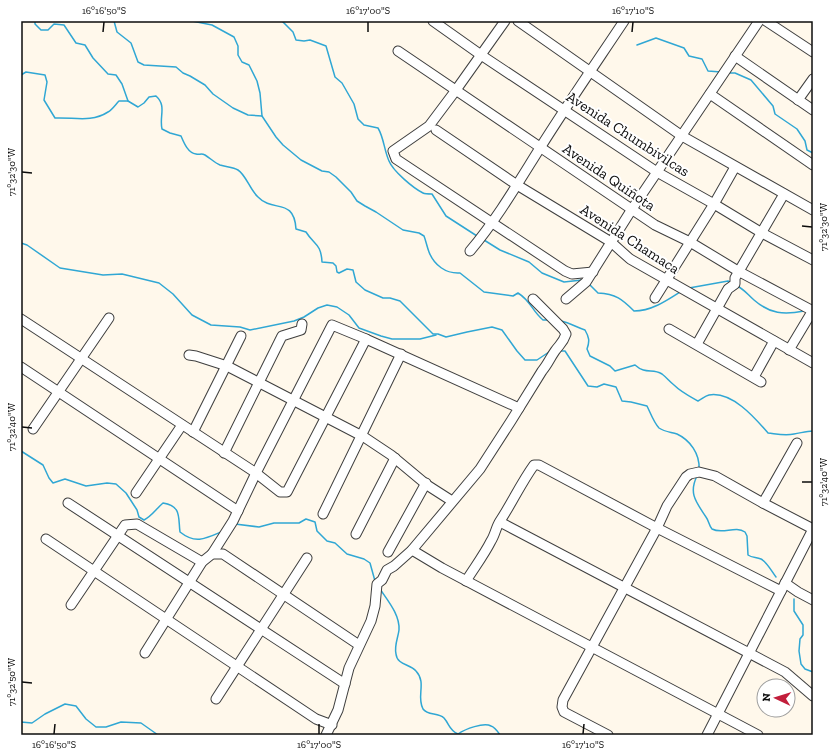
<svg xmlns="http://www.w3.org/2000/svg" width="834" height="756" font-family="'Zilla Slab',serif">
<rect width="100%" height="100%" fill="#fff8eb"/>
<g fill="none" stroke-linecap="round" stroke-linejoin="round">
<g stroke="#30a7d4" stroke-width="1.5">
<path d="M35 21V24L41 30H48L54 24 64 25 76 43 85 45 93 58 108 74 116 75 122 84 128 101"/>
<path d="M114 21 117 32 131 43 138 62 144 65 176 67 183 73 190 76 205 85 213 94 233 108 248 115 262 116"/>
<path d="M192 21 212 25 234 37 238 46V55L242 62 249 65 257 81 260 93 262 116 276 137 283 145 301 160 322 171 329 172 336 177 351 192 357 201 365 206 376 212 403 230 419 233 424 236C426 241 427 247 429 252 434 265 446 274 460 273L484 292 513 296 518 293C531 301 532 311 543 320H549"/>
<path d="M282 21 293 32 296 40 304 41 310 40 326 46 335 77 342 83 354 104 358 119 364 125 378 128C384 138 384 150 389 161 393 171 413 188 423 193 425 194 429 194 432 194L446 216 477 236"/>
<path d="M637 45 656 38 684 48 689 56 702 59 708 71 721 72"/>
<path d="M729 73H735L751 80 773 106 775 114 797 129 805 141 807 150 813 153"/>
<path d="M21 75 26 72 45 75 47 82 44 100 55 118C74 117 91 123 108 112 112 110 116 104 119 101H128L138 107 144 103 149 97 156 96C167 106 159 116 162 129L170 133 181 136C184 143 188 153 196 154 200 155 201 153 205 155 210 158 215 163 220 165 226 167 233 167 238 170 246 175 250 190 258 197 273 213 294 197 296 229L306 232C314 245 321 243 322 262L333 263 336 266 337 272 339 273 347 269 353 270 356 282 365 290 383 298H390L400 301 433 334H438L446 337 467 332 492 327 502 330 517 351 525 360H537L549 352"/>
<path d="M484 240 500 250 529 262 542 273 564 282 582 280"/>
<path d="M21 243 27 245 60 268 103 275 122 274 159 283 173 294 192 315 211 325 240 327 250 330 294 321 304 317 318 308 327 305 337 307 349 315 359 328 381 336 392 339H420L436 335"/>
<path d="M589 284 598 293C616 294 622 299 634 311 651 311 666 301 680 292"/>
<path d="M737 286C744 289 748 295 754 300 770 314 784 315 804 311"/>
<path d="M689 288 728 281 730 282"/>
<path d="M561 321C570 323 576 327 585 330 589 337 590 341 587 349L590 356 610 366 615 371 635 365C646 375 652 368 662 374 666 377 670 382 674 385 681 392 689 396 698 401 702 399 705 396 709 395 732 391 755 418 768 433 777 434 785 436 794 434 801 433 806 431 813 431"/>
<path d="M559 351H565L588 386 597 387 604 384 616 387 622 401 631 402 647 406C650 412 654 423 659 428 665 432 671 432 677 434 690 440 700 454 699 469"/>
<path d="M21 451 43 465 49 478 53 483 65 479 86 486 107 483 116 484 126 493 137 510 139 517 144 520C152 516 156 509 163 503 182 506 178 518 180 532 195 544 205 539 221 532"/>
<path d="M697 476C688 494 697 503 706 517 709 521 709 526 712 529 723 535 735 525 745 532L747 536 748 555C752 558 756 557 761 559 767 562 772 572 776 577"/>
<path d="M235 524 259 527 274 523H299L306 519 315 522 317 531 327 541 335 543 347 554 364 559 370 563 375 581"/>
<path d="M380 589C388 601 400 615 399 630 398 638 394 646 396 654 397 665 410 664 416 671 427 683 416 696 423 709 428 716 438 712 444 718 450 725 449 730 458 734 465 729 484 722 491 726 495 727 498 732 500 735"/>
<path d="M794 599V611L803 625V635L800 639 799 651 801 664 805 669 813 672"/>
<path d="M21 722 32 723 45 714 65 704 76 706 86 719 96 727H106L121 722 141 723 158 735"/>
</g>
<defs>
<g id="minor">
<path d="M433 21 481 55 657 172 714 204 762 233 813 260"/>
<path d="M505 21 456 90 429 126 393 151 396 159 565 271 572 274 593 272"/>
<path d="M518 21 682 136 813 210"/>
<path d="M766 21 813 52"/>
<path d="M398 51 655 225 690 242 738 271 813 311"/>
<path d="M735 56 813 110"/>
<path d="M710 94 813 165"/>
<path d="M798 100 813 79"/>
<path d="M436 130 517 185 611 242 630 259 813 363"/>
<path d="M470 251C497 219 518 183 540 148 567 105 596 63 624 21"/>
<path d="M655 298 714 204 735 167"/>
<path d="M566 299 586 282 632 209 759 21"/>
<path d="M21 319 256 473 280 492H287L366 339"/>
<path d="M669 329 761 382"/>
<path d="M697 344 728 289 735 284V278L784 194"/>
<path d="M789 350 813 310"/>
<path d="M189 355 196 356 227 366 364 437 391 455 427 485 452 501"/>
<path d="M21 367 238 511"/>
<path d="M754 377 774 341"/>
<path d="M33 429 109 318"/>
<path d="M193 432 241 336"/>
<path d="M224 453 282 336 301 330 302 324"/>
<path d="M136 493 182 425"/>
<path d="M68 503 345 684"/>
<path d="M763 503 797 443"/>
<path d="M323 514 401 354"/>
<path d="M500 522 785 672 813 696"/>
<path d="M356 534 395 458"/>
<path d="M46 539 316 719 332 725"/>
<path d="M412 550 442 568 758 735"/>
<path d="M388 552 426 483"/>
<path d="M212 554 233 521 256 473 332 325 366 339 519 408"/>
<path d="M466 581C474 568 484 555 491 541 495 535 496 527 500 521 512 503 521 483 534 465H539L657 528 781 591"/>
<path d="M785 583 798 592 813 600"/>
<path d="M71 605 125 525 137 524 202 562"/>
<path d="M145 653 202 562 212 554H223L359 645"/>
<path d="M216 699 307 558"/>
<path d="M326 735 338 710 349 668 371 621 375 606 377 584 382 580 387 570 394 566 412 550 480 469 511 421 542 371C548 364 550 358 555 351 560 344 563 343 566 334L563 329 533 299"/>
<path d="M608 735 564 712 562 707 563 700 657 528 667 506 686 477 690 474 699 472 715 476 763 503 813 529"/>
<path d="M707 735 813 529"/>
</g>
</defs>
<use href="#minor" stroke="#3f3f3f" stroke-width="11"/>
<use href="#minor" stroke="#fff" stroke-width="9"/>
</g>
<path fill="none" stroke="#0c0c0c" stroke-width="1.5" d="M103 32 104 22M368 32V22M632 32 633 22M22 172 32 173M802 226 812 227M22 427 32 428M802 482H812M22 682 32 683M54 734 55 724M319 734V724M583 734 584 724"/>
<g text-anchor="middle" stroke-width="4" stroke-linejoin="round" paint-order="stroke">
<g font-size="15" fill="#0c0c0c" stroke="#fff">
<text transform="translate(628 134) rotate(33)" y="5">Avenida Chumbivilcas</text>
<text transform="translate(609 177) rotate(34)" y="5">Avenida Quiñota</text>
<text transform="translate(630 239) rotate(33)" y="5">Avenida Chamaca</text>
</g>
</g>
<rect width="834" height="756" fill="none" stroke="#ffffff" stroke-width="44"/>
<g transform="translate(776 698) rotate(274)"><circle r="19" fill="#ffffff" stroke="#9e9e9e"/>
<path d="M0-3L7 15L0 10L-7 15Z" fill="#c21e3b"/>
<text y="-6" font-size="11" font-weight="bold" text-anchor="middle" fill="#0c0c0c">N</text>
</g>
<rect x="22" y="22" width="790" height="712" fill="none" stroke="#0c0c0c" stroke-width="1.5"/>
<g font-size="10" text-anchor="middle" fill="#0c0c0c">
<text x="104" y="14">16°16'50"S</text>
<text x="368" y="14">16°17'00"S</text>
<text x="633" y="14">16°17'10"S</text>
<text transform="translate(11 172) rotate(-90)" y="4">71°32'30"W</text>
<text transform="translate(823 227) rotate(-90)" y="4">71°32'30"W</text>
<text transform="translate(11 427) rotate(-90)" y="4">71°32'40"W</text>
<text transform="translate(823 482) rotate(-90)" y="4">71°32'40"W</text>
<text transform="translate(11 682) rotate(-90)" y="4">71°32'50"W</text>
<text x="54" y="748">16°16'50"S</text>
<text x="319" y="748">16°17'00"S</text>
<text x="583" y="748">16°17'10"S</text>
</g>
</svg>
